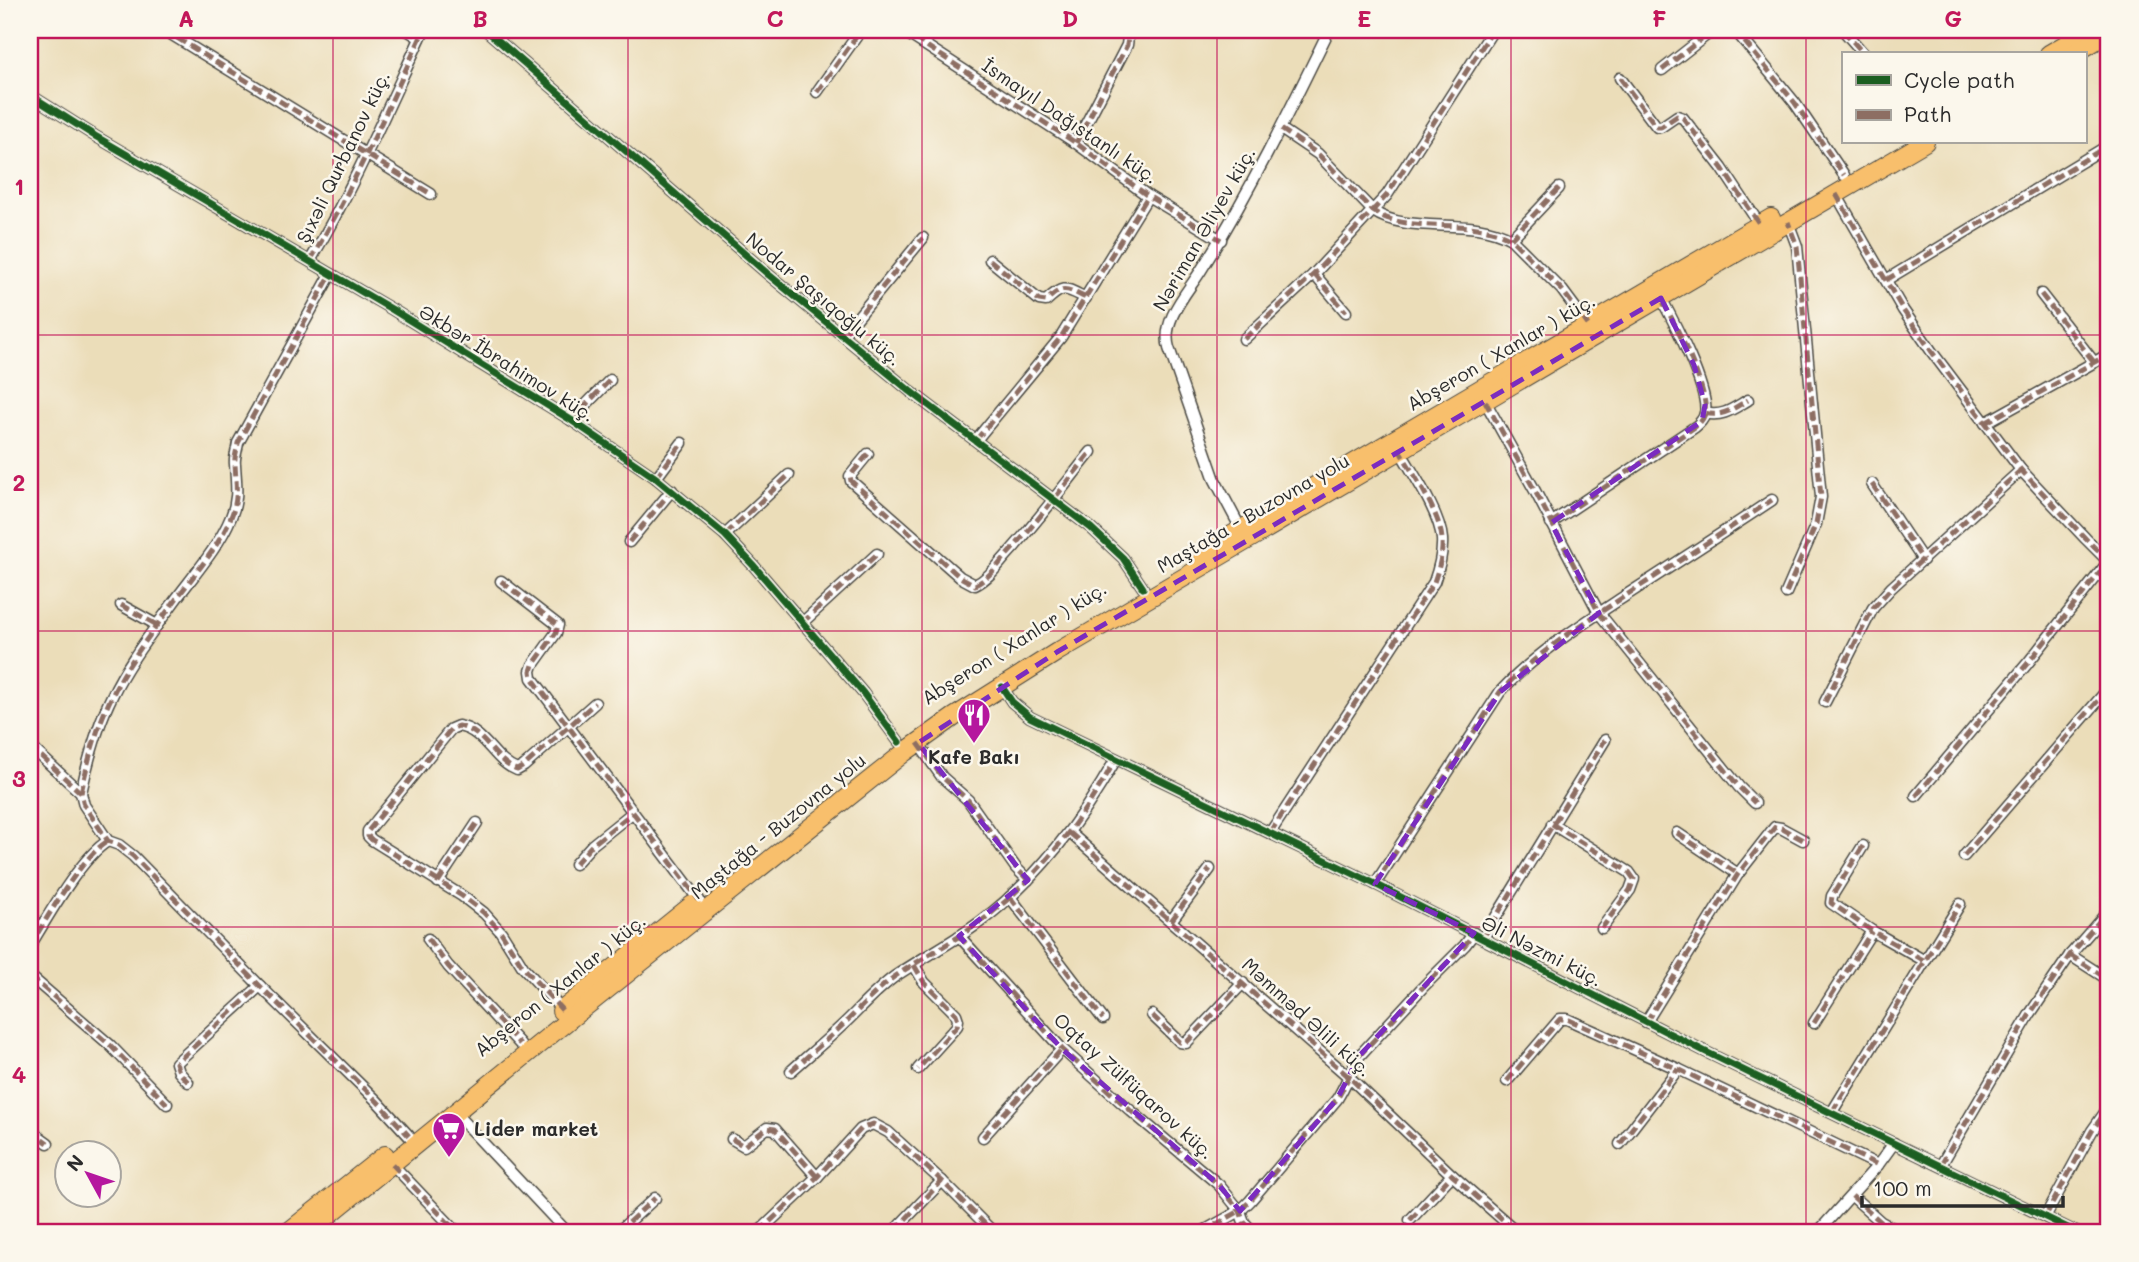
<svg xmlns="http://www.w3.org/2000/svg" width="2139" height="1262" font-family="Mali,sans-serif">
<rect width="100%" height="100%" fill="#fbf7ec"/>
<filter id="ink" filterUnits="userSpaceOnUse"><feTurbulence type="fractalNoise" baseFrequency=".0143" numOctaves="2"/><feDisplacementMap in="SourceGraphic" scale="14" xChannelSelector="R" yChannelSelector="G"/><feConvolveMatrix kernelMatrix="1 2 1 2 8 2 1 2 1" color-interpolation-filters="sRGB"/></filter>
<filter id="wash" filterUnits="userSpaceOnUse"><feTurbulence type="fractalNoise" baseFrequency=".00686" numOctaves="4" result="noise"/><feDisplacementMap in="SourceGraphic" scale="28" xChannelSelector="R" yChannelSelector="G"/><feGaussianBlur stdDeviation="1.57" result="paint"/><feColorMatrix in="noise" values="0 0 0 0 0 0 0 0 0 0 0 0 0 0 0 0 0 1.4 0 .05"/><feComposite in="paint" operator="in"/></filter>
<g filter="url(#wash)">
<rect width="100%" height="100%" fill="#ebddb9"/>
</g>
<g filter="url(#ink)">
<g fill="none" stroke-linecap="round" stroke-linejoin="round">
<defs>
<g id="street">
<path d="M164 30 431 194"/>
<path d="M407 30 420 38"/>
<path d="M486 30 769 275 910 391 1091 528 1123 558 1143 588"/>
<path d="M902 30 1076 143 1148 196 1221 240"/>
<path d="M1735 30 1795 103 1844 175"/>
<path d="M1843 30 1864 54"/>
<path d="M1662 70 1713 30"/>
<path d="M1620 78 1657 127H1661L1677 116 1683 118 1722 168 1760 225"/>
<path d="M817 92 861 30"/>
<path d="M30 95 95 136 393 310 571 420 656 478 725 535 754 566 863 693 899 742"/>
<path d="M1281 129 1318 154 1373 211C1409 236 1470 215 1511 239L1562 290 1588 325"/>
<path d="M1076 143 1127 45 1129 30"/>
<path d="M1836 194 1903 310 1932 352 2021 470 2086 539 2109 562"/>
<path d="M1511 239 1559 188"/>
<path d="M990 260 1039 300 1046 301C1064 284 1065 288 1086 298"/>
<path d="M310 261C354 187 388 107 424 30"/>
<path d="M1314 274 1346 312"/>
<path d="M1886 280 2109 145"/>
<path d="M2041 294 2094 362"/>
<path d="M843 335 923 238"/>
<path d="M1244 339 1314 274 1387 195 1493 30"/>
<path d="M1485 401 1534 489 1599 613 1739 787 1755 803"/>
<path d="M1705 413C1722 418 1734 408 1748 400"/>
<path d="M571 420 610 380"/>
<path d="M1985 423 2109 354"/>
<path d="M976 440 1061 337 1148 196"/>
<path d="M868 454 850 476 851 481 960 577 975 585C988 579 997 566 1007 555 1037 522 1063 487 1091 452"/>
<path d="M656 478 682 443"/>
<path d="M1872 484 1923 560"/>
<path d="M1551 523 1695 427C1699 424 1703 420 1705 414 1710 391 1673 320 1661 298"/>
<path d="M1241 529 1215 480 1169 348C1161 321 1186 294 1200 272 1249 194 1289 112 1329 30"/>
<path d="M725 535 789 475"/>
<path d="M629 542 672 490"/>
<path d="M501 581 558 625 556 633 533 665 531 671 532 678 699 900"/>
<path d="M1786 593 1816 524 1821 497 1797 246 1788 222"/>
<path d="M121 605 157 625"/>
<path d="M802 623 877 554"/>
<path d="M1002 687 1012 702 1030 717 1375 884 1706 1052 2076 1232"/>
<path d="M1825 702 1873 608 1891 588 2021 470"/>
<path d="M918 743 942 777 968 800 1016 868 1028 880"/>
<path d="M30 746 81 793 84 805 108 841 119 845 133 856 260 986 377 1101 409 1136"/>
<path d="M81 793C88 760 97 726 112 696 127 664 150 635 171 606 191 578 218 549 231 517 239 498 236 484 235 464 234 458 237 450 238 443L331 274"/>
<path d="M1916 796 2027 664 2109 561"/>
<path d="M1552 824 1629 872 1634 879 1630 890 1602 928"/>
<path d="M1070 833 1349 1077 1452 1175 1517 1232"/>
<path d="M1270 833 1434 582C1439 568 1443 554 1442 539 1440 513 1413 474 1400 451"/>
<path d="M1677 833 1738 874"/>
<path d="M1863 846 1832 896 1831 903 1872 931 1925 961"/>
<path d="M1964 856 2109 688"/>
<path d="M575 864 592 845 632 813"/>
<path d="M438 882 477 823"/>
<path d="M1375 884 1500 692C1536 653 1584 623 1628 594 1676 563 1724 532 1772 500"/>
<path d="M1010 897 1103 1019"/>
<path d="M1171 921 1210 869"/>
<path d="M959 936 1062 1049 1131 1111 1219 1185 1240 1211 1244 1222 1253 1232"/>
<path d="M1483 938 1605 740"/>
<path d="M428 939 448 966 520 1044"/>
<path d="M30 946C47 918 81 857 108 841"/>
<path d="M2070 955 2109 980"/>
<path d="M914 965 924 982 956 1014 958 1020 957 1026 918 1069"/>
<path d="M30 976 110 1045 167 1104"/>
<path d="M562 1010 523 967 501 932 484 913 462 896 372 840 368 836V831L451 729 458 726C485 730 493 761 517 770L524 766 595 703"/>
<path d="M1152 1015 1180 1042 1186 1043 1243 983"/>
<path d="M1646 1022 1738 874 1770 833 1775 827 1781 828 1803 840"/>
<path d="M1814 1023 1872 931"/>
<path d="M791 1071C811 1053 832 1036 851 1017 865 1003 878 989 894 977 922 958 953 942 980 922 1039 878 1080 822 1116 759"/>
<path d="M1507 1081 1560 1019H1567L1678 1069 1878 1165"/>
<path d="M188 1082 179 1072 176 1063 260 986"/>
<path d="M1832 1112 1960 904"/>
<path d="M455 1113 567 1232"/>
<path d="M30 1130 48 1143"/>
<path d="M983 1137 1062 1049"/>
<path d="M732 1139 744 1146 767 1128 775 1129 817 1177"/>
<path d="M1620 1144 1678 1069"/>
<path d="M392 1164 457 1232"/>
<path d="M1941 1165 2030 1014 2070 955 2109 910"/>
<path d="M1852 1196 1881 1222 1900 1232"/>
<path d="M2045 1217 2092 1131 2109 1107"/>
<path d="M1410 1220 1452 1175"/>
<path d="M895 1230 942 1181"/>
<path d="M618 1232 655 1198"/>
<path d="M759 1232 817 1177 861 1129 873 1124 888 1132 942 1181 993 1232"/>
<path d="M1202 1232 1240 1211 1250 1201 1337 1099C1346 1085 1351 1069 1360 1055L1422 988 1465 945 1474 933"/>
<path d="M1818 1232 1878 1165 1894 1143"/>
</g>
<g id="primary">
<path d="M2049 54 2090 30"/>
<path d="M2073 54 2109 33"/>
<path d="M1201 553 1771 218"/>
<path d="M561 1011 692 905"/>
<path d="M288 1232 385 1155"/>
<path d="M308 1232 570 1019 905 752 954 717 1057 652 1925 142"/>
</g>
</defs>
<use href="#street" stroke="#484640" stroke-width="13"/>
<use href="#primary" stroke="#484640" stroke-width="20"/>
<use href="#street" stroke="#fff" stroke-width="10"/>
<use href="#primary" stroke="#f8bf6c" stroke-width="18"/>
<g stroke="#8d6e63" stroke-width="5" stroke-dasharray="10 5" stroke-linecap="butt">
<path d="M164 30 431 194"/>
<path d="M407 30 420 38"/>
<path d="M902 30 1076 143 1148 196 1221 240"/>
<path d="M1735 30 1795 103 1844 175"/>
<path d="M1843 30 1864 54"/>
<path d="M1662 70 1713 30"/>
<path d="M1620 78 1657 127H1661L1677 116 1683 118 1722 168 1760 225"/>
<path d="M817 92 861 30"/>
<path d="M1281 129 1318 154 1373 211C1409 236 1470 215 1511 239L1562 290 1588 325"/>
<path d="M1076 143 1127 45 1129 30"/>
<path d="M1836 194 1903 310 1932 352 2021 470 2086 539 2109 562"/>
<path d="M1511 239 1559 188"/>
<path d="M990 260 1039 300 1046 301C1064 284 1065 288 1086 298"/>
<path d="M310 261C354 187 388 107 424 30"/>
<path d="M1314 274 1346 312"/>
<path d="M1886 280 2109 145"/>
<path d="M2041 294 2094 362"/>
<path d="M843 335 923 238"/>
<path d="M1244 339 1314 274 1387 195 1493 30"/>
<path d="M1485 401 1534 489 1599 613 1739 787 1755 803"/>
<path d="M1705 413C1722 418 1734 408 1748 400"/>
<path d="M571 420 610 380"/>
<path d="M1985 423 2109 354"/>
<path d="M976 440 1061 337 1148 196"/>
<path d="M868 454 850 476 851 481 960 577 975 585C988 579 997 566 1007 555 1037 522 1063 487 1091 452"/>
<path d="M656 478 682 443"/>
<path d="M1872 484 1923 560"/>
<path d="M1551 523 1695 427C1699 424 1703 420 1705 414 1710 391 1673 320 1661 298"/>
<path d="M725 535 789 475"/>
<path d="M629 542 672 490"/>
<path d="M501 581 558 625 556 633 533 665 531 671 532 678 699 900"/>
<path d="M1786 593 1816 524 1821 497 1797 246 1788 222"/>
<path d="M121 605 157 625"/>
<path d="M802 623 877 554"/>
<path d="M1825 702 1873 608 1891 588 2021 470"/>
<path d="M918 743 942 777 968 800 1016 868 1028 880"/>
<path d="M30 746 81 793 84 805 108 841 119 845 133 856 260 986 377 1101 409 1136"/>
<path d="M81 793C88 760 97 726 112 696 127 664 150 635 171 606 191 578 218 549 231 517 239 498 236 484 235 464 234 458 237 450 238 443L331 274"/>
<path d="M1916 796 2027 664 2109 561"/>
<path d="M1552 824 1629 872 1634 879 1630 890 1602 928"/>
<path d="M1070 833 1349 1077 1452 1175 1517 1232"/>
<path d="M1270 833 1434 582C1439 568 1443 554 1442 539 1440 513 1413 474 1400 451"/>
<path d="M1677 833 1738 874"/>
<path d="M1863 846 1832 896 1831 903 1872 931 1925 961"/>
<path d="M1964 856 2109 688"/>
<path d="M575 864 592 845 632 813"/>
<path d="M438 882 477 823"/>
<path d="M1375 884 1500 692C1536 653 1584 623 1628 594 1676 563 1724 532 1772 500"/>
<path d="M1010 897 1103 1019"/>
<path d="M1171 921 1210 869"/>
<path d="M959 936 1062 1049 1131 1111 1219 1185 1240 1211 1244 1222 1253 1232"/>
<path d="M1483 938 1605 740"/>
<path d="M428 939 448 966 520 1044"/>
<path d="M30 946C47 918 81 857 108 841"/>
<path d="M2070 955 2109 980"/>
<path d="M914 965 924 982 956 1014 958 1020 957 1026 918 1069"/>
<path d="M30 976 110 1045 167 1104"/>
<path d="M562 1010 523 967 501 932 484 913 462 896 372 840 368 836V831L451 729 458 726C485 730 493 761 517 770L524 766 595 703"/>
<path d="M1152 1015 1180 1042 1186 1043 1243 983"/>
<path d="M1646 1022 1738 874 1770 833 1775 827 1781 828 1803 840"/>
<path d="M1814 1023 1872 931"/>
<path d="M791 1071C811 1053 832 1036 851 1017 865 1003 878 989 894 977 922 958 953 942 980 922 1039 878 1080 822 1116 759"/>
<path d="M1507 1081 1560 1019H1567L1678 1069 1878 1165"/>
<path d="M188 1082 179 1072 176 1063 260 986"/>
<path d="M1832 1112 1960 904"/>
<path d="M30 1130 48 1143"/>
<path d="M983 1137 1062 1049"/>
<path d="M732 1139 744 1146 767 1128 775 1129 817 1177"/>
<path d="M1620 1144 1678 1069"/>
<path d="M392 1164 457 1232"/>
<path d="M1941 1165 2030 1014 2070 955 2109 910"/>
<path d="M1852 1196 1881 1222 1900 1232"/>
<path d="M2045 1217 2092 1131 2109 1107"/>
<path d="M1410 1220 1452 1175"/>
<path d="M895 1230 942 1181"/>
<path d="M618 1232 655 1198"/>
<path d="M759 1232 817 1177 861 1129 873 1124 888 1132 942 1181 993 1232"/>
<path d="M1202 1232 1240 1211 1250 1201 1337 1099C1346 1085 1351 1069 1360 1055L1422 988 1465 945 1474 933"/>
</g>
<defs>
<g id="cycleway">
<path d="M486 30 769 275 910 391 1091 528 1123 558 1143 588"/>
<path d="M30 95 95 136 393 310 571 420 656 478 725 535 754 566 863 693 899 742"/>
<path d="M1002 687 1012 702 1030 717 1375 884 1706 1052 2076 1232"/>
</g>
</defs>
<use href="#cycleway" stroke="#fbf7ec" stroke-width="11"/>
<use href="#cycleway" stroke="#1b5e20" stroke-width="7"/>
</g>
</g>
<path fill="none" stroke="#7b2cbf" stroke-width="5" stroke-dasharray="14 9" stroke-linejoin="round" d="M1661 298 1694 365 1705 405 1702 421 1551 523 1599 613 1500 692 1375 884 1474 933 1360 1055 1337 1099 1240 1211 1219 1185 1062 1049 959 936 1028 880 918 743 1057 652Z"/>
<path fill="none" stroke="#c2185b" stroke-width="2" stroke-opacity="0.55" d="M333 30V1232M628 30V1232M922 30V1232M1217 30V1232M1511 30V1232M1806 30V1232M30 335H2109M30 631H2109M30 927H2109"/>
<defs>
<symbol id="restaurant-pin" viewBox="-11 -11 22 30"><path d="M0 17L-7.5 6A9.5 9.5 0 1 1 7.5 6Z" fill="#b5179e" stroke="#fbf7ec"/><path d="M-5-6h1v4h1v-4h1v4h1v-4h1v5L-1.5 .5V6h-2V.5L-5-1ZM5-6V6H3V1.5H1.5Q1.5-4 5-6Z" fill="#fff"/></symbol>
<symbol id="supermarket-pin" viewBox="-11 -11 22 30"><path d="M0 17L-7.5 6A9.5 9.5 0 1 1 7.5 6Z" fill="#b5179e" stroke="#fbf7ec"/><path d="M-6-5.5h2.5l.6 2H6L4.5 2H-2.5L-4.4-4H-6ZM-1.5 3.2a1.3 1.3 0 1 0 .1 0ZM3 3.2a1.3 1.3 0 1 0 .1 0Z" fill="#fff"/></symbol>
</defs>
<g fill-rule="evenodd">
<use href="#restaurant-pin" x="955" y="696" width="38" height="52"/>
<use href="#supermarket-pin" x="430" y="1110" width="38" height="52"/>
</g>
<g text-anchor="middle" stroke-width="5" stroke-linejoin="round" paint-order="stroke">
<g font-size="19" fill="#2b2b2b" stroke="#fbf7ec">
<text transform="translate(1070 121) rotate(34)" y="7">İsmayıl Dağıstanlı küç.</text>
<text transform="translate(343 157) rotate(-64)" y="7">Şıxəli Qurbanov küç.</text>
<text transform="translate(1204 229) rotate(-60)" y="7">Nəriman Əliyev küç.</text>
<text transform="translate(824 299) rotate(40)" y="7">Nodar Şaşıqoğlu küç.</text>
<text transform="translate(1501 352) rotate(-30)" y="7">Abşeron ( Xanlar ) küç.</text>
<text transform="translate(507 363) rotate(32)" y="7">Əkbər İbrahimov küç.</text>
<text transform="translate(1253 513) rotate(-30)" y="7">Maştağa - Buzovna yolu</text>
<text transform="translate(1014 643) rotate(-32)" y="7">Abşeron ( Xanlar ) küç.</text>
<text transform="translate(778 826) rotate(-39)" y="7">Maştağa - Buzovna yolu</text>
<text transform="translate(1542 951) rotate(27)" y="7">Əli Nəzmi küç.</text>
<text transform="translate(560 985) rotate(-39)" y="7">Abşeron ( Xanlar ) küç.</text>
<text transform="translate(1307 1017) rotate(42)" y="7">Məmməd Əlili küç.</text>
<text transform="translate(1134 1086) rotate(42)" y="7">Oqtay Zülfüqarov küç.</text>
</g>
<g font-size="19" font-weight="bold" fill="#2b2b2b" stroke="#fbf7ec">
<text x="974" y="764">Kafe Bakı</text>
<text x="474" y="1136" text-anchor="start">Lider market</text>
</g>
</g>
<rect width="2139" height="1262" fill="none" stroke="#fbf7ec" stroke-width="77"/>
<rect x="1842" y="52" width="245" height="91" fill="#fbf7ec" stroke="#a8a59f" stroke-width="2"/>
<rect x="1856" y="75" width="35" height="10" fill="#1b5e20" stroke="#a8a59f" stroke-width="2"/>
<text x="1904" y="88" font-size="21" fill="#2b2b2b">Cycle path</text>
<rect x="1856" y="110" width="35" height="10" fill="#8d6e63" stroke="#a8a59f" stroke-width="2"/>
<text x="1904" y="122" font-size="21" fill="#2b2b2b">Path</text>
<g transform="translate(88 1174) rotate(310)"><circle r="33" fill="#fbf7ec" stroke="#a8a59f" stroke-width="2"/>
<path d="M0-5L12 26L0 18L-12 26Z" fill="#b5179e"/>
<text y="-10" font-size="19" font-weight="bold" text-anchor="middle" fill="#2b2b2b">N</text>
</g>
<path d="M1862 1196v10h201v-10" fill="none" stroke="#2b2b2b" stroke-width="3.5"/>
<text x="1873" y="1196" font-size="21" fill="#2b2b2b" stroke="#fbf7ec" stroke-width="5" paint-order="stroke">100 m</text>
<rect x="38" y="38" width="2062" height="1186" fill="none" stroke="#c2185b" stroke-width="2.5"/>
<g font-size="23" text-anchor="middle" font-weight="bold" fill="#c2185b">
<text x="186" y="27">A</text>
<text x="480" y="27">B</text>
<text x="775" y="27">C</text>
<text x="1070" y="27">D</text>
<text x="1364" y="27">E</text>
<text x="1659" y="27">F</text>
<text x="1953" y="27">G</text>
<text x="19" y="195">1</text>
<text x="19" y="491">2</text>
<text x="19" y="787">3</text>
<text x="19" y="1083">4</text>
</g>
</svg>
